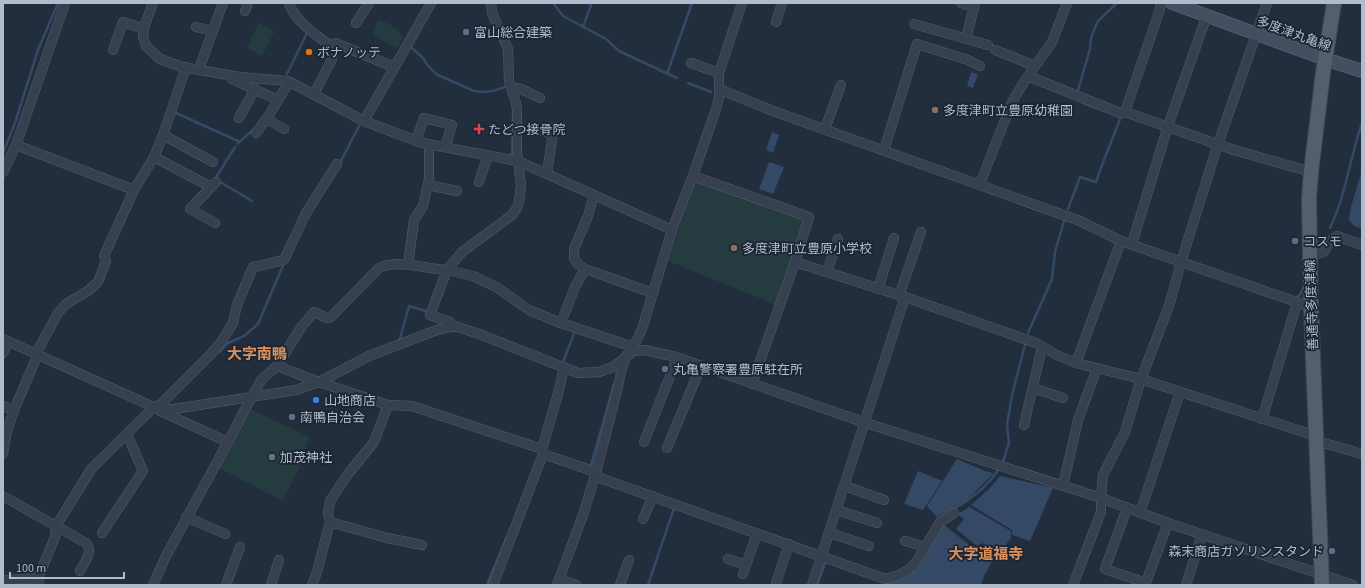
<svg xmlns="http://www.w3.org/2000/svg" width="1365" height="588" font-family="'Source Sans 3','Noto Sans JP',sans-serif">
<rect width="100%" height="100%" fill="#222e3e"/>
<g fill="#243c3f">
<path d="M378 21C390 22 396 28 403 37L397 48 373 36 375 27Z"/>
<path d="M259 22 274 32 262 56 247 48Z"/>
<path d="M697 180 805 219 777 305 668 261 695 182Z"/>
<path d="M248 408 310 437 299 462 300 466 283 501 219 468Z"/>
</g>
<g fill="#344966">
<path d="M971 72 978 74 973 88 967 86Z"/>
<path d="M772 132 779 135 773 153 766 150Z"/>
<path d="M769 162 784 167 773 194 759 189Z"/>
<path d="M1362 170V229L1354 226 1349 220 1351 207Z"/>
<path d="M957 459 985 471 994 473 966 501 937 517 927 506Z"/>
<path d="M918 471 942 481 923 510 904 504Z"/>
<path d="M1000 476 1053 488 1030 541 1012 535V530L971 505 989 489Z"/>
<path d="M969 507 1011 531V538L998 555 983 543 977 546 956 529 964 519 958 514Z"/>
<path d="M943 524 977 551 983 548 994 558 984 576 981 585H883L898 579Z"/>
</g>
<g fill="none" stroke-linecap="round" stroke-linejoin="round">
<g stroke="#344966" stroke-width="2.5">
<path d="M553 3 563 16 606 39 619 51 677 78"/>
<path d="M583 27 591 5"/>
<path d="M412 48 423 58 426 63 436 74 474 91 484 92 493 91 508 86"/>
<path d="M287 74 308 31"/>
<path d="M667 74 692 3"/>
<path d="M688 83 711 92"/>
<path d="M1078 90 1090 49 1091 38 1094 30 1098 21 1117 3"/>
<path d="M1084 103 1096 108"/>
<path d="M174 112 240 142"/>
<path d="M237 144 253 130"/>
<path d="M3 153 15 123 38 50 58 3"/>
<path d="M512 155 513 114"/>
<path d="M341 161 359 126"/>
<path d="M215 179 235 147"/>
<path d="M217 180 252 201"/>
<path d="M1068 209 1080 177 1096 182C1103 160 1113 139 1121 116H1120"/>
<path d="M1330 228C1346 195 1350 157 1362 123"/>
<path d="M1295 298 1300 295 1303 288"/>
<path d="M1028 333 1052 279 1055 252 1064 221"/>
<path d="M399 342 409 306 429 312"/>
<path d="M219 352 228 343 244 336 258 324 284 263"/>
<path d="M563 362 575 331"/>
<path d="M1003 462 1009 443 1007 425 1012 395 1025 345"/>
<path d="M591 465 614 384"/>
<path d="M952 510C969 501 988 486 998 470"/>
<path d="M487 585 507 536"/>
<path d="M648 585 674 508"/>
<path d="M817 585 826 561"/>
</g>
<defs>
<g id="minor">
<path d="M153 3 144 27 143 37 146 46 160 59 182 67 240 77 288 81 364 121 422 143 518 161 672 230"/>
<path d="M289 3C296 23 315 33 330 46L335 43 394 67"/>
<path d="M491 3 492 13 508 49 509 81 516 103 517 110V153L521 185 519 201 517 208 512 215 462 252 447 270C428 269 395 259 379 268L331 317 327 318 314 312 302 326 277 366 319 382 388 405 412 406 542 449"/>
<path d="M961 3 974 7"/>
<path d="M245 11 248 3"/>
<path d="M776 22 782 3"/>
<path d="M356 23 369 3"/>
<path d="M914 24 988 45"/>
<path d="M196 27 212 31"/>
<path d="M966 39 975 3"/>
<path d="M113 50 123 22 144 29"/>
<path d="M995 50 1035 66"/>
<path d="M691 63 719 73"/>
<path d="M199 69 223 3"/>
<path d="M1028 76 1120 113 1125 112 1234 150 1311 172"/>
<path d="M232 79 278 100"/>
<path d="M511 87 521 89 540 98"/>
<path d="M719 89 773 111 1080 221 1121 241 1311 307"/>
<path d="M314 94 332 59"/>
<path d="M1125 112 1159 12 1161 3"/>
<path d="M239 118 255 89"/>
<path d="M267 119 284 129"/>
<path d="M364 121 431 3"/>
<path d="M533 129 553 134"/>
<path d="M825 129 841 85"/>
<path d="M256 133 269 115 289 82"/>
<path d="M163 135 213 162"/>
<path d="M416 141 424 118 452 125 445 147"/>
<path d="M16 145 134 190"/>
<path d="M884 150 917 44 968 60 980 66"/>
<path d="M154 157 211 187 216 182"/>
<path d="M3 172 16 145 65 3"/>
<path d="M547 173 554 127"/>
<path d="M693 176 809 217 795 262"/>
<path d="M479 182 488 155"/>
<path d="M980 184 1012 102 1026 79 1052 42 1067 3"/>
<path d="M428 185 457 191"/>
<path d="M211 187 190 209 215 223"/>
<path d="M594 195 588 216 574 249V258L578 264 585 269 653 293"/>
<path d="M1132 244 1168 126 1207 15"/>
<path d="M1309 256 1324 252 1330 241 1337 236 1362 245"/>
<path d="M408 265 414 220 423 206 429 179V145"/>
<path d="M827 272 838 239"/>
<path d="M878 289 894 238"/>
<path d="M899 296 921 232"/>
<path d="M561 323 575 287 585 269"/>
<path d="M454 327 450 322 430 315 447 270 473 276 498 288 529 310 561 323 633 347"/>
<path d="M3 339 158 409H174L296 390 319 382 369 356 437 330 455 326 479 334 578 373 599 372 613 367 634 351 645 350 676 357 866 423 1101 498 1168 523 1353 585"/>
<path d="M3 353 8 342"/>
<path d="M1076 363 1121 241"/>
<path d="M752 384 795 262 905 297 1036 343 1057 355 1076 363 1141 379 1316 436"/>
<path d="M1033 388 1063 398"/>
<path d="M3 406 14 410"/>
<path d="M160 411 228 442"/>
<path d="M1262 419 1297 303"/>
<path d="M1024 425 1042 347"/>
<path d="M1317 441 1362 454"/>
<path d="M644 442 677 358"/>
<path d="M667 448 701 366"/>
<path d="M3 454 7 431 14 410 38 354 39 348 58 313 66 304 88 291 98 282 106 261 104 256 134 190 154 157 163 135 186 67"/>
<path d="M543 454 596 472 600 478 885 579C899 576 909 572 917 561L940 522 954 513"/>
<path d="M845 486 884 500"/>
<path d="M1063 486 1078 420 1097 368"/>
<path d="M3 496 86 543C94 551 84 563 80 571"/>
<path d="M1127 508 1105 569 1146 583"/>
<path d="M837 510 877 523"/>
<path d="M1140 513 1180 392"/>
<path d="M186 517 225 534"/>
<path d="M643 519 653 496"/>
<path d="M330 522 387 538 422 545"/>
<path d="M102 533 143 471 127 434"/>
<path d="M830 533 869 546"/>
<path d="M905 541 925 547"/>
<path d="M728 559 746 565"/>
<path d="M743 574 757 533"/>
<path d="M559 579 576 585"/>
<path d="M3 581 6 580 38 578"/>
<path d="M776 583 789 544"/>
<path d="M39 585 38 578 55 537 56 526 92 468 153 408 161 404 211 354 221 342 233 323 237 305 253 267 284 260 306 213 337 164"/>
<path d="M153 585 166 556 228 442 251 398 262 379 277 366"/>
<path d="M226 585 240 547"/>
<path d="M271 585 279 560"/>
<path d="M312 585 317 572 330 522 328 513 330 501 348 474 374 442 388 405"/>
<path d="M493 585 543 454 542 449 559 390 564 367"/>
<path d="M557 585 583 515 596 472 617 391 621 372 626 356 637 340 642 329 672 230 695 170 715 112 719 98V73L742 3"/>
<path d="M620 585 629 560"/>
<path d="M812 585 905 297"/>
<path d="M1073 585 1101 512V498L1103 475 1125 432 1141 379 1169 306 1181 262 1218 144 1267 3"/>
<path d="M1145 585 1168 523"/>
<path d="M1186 585 1202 535"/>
</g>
<path id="secondary" d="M1172 3 1325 59 1362 71"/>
<path id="primary" d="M1322 585 1311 307 1309 199 1311 172 1323 73 1334 3"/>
</defs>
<use href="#minor" stroke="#545e6c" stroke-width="10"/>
<use href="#secondary" stroke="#545e6c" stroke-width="14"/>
<use href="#primary" stroke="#3f4957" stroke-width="16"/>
<use href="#minor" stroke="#36404e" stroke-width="9"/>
<use href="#secondary" stroke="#434f61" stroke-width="12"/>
<use href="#primary" stroke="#545f6e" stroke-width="14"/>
</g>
<g fill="#5c6f8a" stroke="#1b2533" stroke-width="1.5">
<circle cx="466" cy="32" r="4"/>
<circle cx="1295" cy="241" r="4"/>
<circle cx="665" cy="369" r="4"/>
<circle cx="292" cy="417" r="4"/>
<circle cx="1332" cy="551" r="4"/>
</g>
<circle fill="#e8710a" stroke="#1b2533" stroke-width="1.5" cx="309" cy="52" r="4"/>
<g fill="#8d6e63" stroke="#1b2533" stroke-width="1.5">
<circle cx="935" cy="110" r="4"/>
<circle cx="734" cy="248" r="4"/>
</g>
<path fill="#e0444e" stroke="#1b2533" stroke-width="1.5" d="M477 123h4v4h4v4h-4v4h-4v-4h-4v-4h4z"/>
<circle fill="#3f7fe0" stroke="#1b2533" stroke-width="1.5" cx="316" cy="400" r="4"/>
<circle fill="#6b7280" stroke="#1b2533" stroke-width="1.5" cx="272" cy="457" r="4"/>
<g text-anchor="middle" stroke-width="3.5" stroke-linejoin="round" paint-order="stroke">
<g font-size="13" fill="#b1bbc9" stroke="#1b2533" text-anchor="start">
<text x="474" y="37">富山総合建築</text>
<text x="317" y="57">ボナノッテ</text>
<text x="943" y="115">多度津町立豊原幼稚園</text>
<text x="488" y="134">たどつ接骨院</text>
<text x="1303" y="246">コスモ</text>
<text x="742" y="253">多度津町立豊原小学校</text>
<text x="673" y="374">丸亀警察署豊原駐在所</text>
<text x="324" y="405">山地商店</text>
<text x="300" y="422">南鴨自治会</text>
<text x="280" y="462">加茂神社</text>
<text x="1324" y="556" text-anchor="end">森末商店ガソリンスタンド</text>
</g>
<g font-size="13" fill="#b1bbc9" stroke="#1b2533">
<text transform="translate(1294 33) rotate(20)" y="5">多度津丸亀線</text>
<text transform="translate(1311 305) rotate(-92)" y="5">善通寺多度津線</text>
</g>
<g font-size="15" font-weight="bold" fill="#db915b" stroke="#1b2533">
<text x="257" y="359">大字南鴨</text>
<text x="986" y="559">大字道福寺</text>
</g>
</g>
<rect width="1365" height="588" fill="none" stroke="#b1bbc9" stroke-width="8"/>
<path d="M10 572v6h114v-6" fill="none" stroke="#b1bbc9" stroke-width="2"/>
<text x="16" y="572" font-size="12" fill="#b1bbc9" stroke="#1b2533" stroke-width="3" paint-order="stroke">100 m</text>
</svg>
